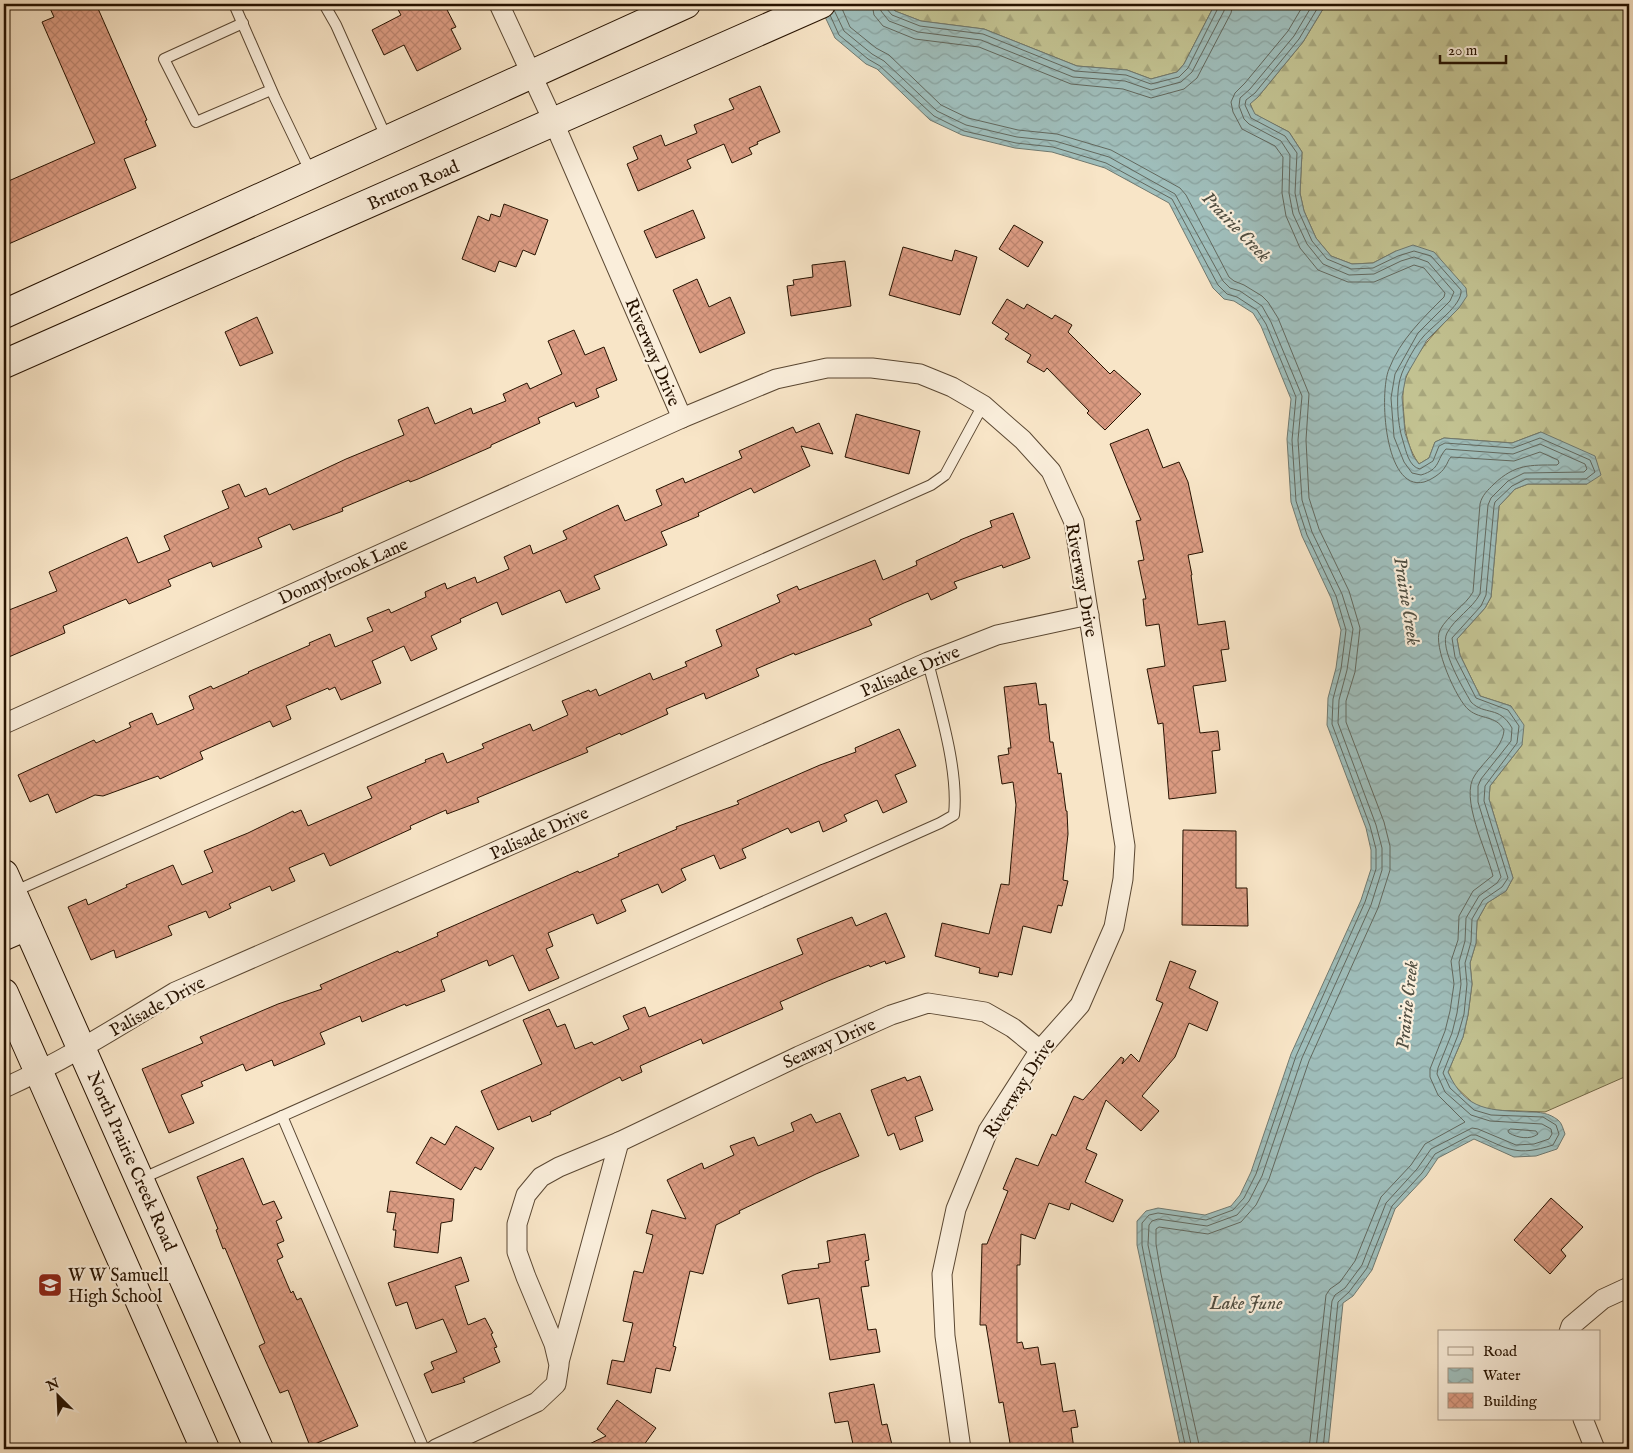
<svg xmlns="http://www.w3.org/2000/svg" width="1633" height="1453" font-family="'IM FELL English',serif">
<defs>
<pattern id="forest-firs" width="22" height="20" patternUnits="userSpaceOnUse" patternTransform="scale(1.25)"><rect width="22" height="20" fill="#c3c392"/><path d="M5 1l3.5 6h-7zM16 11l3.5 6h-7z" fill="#a7a67c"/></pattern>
<pattern id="water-waves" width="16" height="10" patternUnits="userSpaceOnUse" patternTransform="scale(1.25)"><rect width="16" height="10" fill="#9fbebb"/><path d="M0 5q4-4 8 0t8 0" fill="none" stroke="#89a29f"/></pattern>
<pattern id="building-cross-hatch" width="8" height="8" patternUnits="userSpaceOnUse" patternTransform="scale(1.25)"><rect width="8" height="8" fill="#dc9c83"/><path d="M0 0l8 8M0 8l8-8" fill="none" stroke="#bd856f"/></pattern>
</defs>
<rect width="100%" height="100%" fill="#f8e5c7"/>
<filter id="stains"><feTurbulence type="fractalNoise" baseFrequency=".004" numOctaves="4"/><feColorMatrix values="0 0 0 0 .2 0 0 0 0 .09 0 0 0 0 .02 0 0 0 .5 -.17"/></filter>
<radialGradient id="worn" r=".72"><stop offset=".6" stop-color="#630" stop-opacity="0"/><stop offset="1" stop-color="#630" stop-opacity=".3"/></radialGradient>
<g fill="url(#forest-firs)" stroke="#746a49">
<path d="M889 4H1215L1184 64 1177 72 1151 79 1127 70 1077 66 984 29 921 21 895 11Z"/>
<path d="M1326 4H1629V1075L1545 1112 1491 1110 1476 1106 1454 1085 1448 1072 1463 1037 1468 1015 1472 984 1470 963 1476 943 1477 921 1487 903 1506 891 1513 878 1489 799 1490 786 1522 745 1511 706 1480 696 1460 655 1457 639 1485 608 1491 597 1499 506 1515 489 1528 484H1587L1541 432 1512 443 1444 438 1435 442 1429 458 1419 464C1409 450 1405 434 1404 417 1403 403 1401 388 1407 375 1418 348 1439 328 1459 308L1396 251 1373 263 1352 264 1331 256 1316 238 1304 211 1300 193 1302 152 1289 132 1254 114 1250 103 1258 97 1303 42Z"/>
</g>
<path fill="url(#water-waves)" stroke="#6f7970" d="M819 4H889L895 11 921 21 984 29 1077 66 1127 70 1151 79 1177 72 1184 64 1215 4H1326L1303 42 1258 97 1250 104 1255 114 1289 132 1302 152 1300 193 1304 211 1316 238 1331 256 1352 264 1373 263 1396 251 1413 245 1434 252 1466 288 1467 296 1459 308 1427 340 1406 376 1402 397 1405 433 1413 456 1419 464 1429 458 1435 442 1444 438 1512 443 1541 432 1595 456 1601 475 1587 484H1528L1515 489 1499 506 1491 597 1485 608 1457 639 1460 655 1480 696 1511 706 1524 725 1522 745 1490 786 1489 799 1513 878 1506 891 1487 903 1477 921 1476 943 1470 963 1472 984 1468 1015 1463 1037 1448 1072C1466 1112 1491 1110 1529 1112 1540 1112 1549 1113 1558 1120 1562 1123 1563 1129 1565 1134L1557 1149 1536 1156 1514 1157 1474 1139 1438 1158 1426 1176 1395 1209 1372 1270 1353 1296 1343 1303 1328 1449H1181L1137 1245V1221L1146 1211 1158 1208 1205 1215 1231 1206 1240 1195 1251 1172 1291 1054 1361 900 1371 869V850L1366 828 1327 725 1328 698 1336 668 1341 630 1331 598 1302 536 1291 502 1287 439 1291 399 1261 326 1253 313 1234 301 1224 299 1213 288 1169 203 1105 168 1052 152 1015 148 962 135 930 120 877 69 866 64 835 38Z"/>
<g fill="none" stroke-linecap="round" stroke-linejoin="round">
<g stroke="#62685e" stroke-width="1">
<path d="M840 4 850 27 876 48 889 55 941 105 968 118 1018 130 1057 134 1111 150 1180 188 1186 195 1229 277 1234 281 1244 285 1262 296 1268 302 1278 318 1309 394 1306 440 1309 498 1319 529 1349 591 1360 628 1355 672 1346 701V722L1384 822 1390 846V870L1378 908 1309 1061 1269 1179 1256 1205 1241 1222 1208 1234 1159 1227 1156 1229V1244L1161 1274 1200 1449"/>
<path d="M872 4 874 15 883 26 915 39 979 47 1071 84 1123 89 1151 98 1184 89 1197 78 1231 13 1233 4"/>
<path d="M879 4 881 11 889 21 918 32 981 40 1073 77 1125 81 1151 90 1181 82 1192 72 1224 11 1225 4"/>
<path d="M886 4V8L892 15 920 26 983 34 1075 71 1126 75 1151 84 1179 77 1188 68 1218 8 1219 4"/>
<path d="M1304 4 1288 31 1245 83 1235 93 1231 102 1233 112 1242 129 1275 146 1283 157 1282 193 1286 216 1300 248 1318 270 1348 282H1374L1414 265 1424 268 1445 293 1444 297C1423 318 1400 340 1389 369 1379 392 1384 492 1424 482 1431 480 1442 473 1445 467 1448 463 1448 460 1451 457L1514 461 1540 452 1558 460 1559 463 1557 465C1530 465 1515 464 1494 484 1488 490 1482 495 1480 504L1473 592C1465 606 1448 615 1440 630 1432 645 1457 701 1469 710 1481 720 1496 715 1504 730 1503 747 1484 761 1475 775 1459 797 1487 851 1493 876L1473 891 1459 916 1458 940 1451 961 1454 984 1450 1011 1445 1031 1430 1069V1077L1438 1095 1465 1122 1425 1144 1411 1165 1381 1197 1355 1261 1340 1282 1330 1289 1326 1295 1309 1449"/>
<path d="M1313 4 1294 36 1250 89 1240 98 1239 106 1244 119 1249 124 1281 141 1290 155 1289 193 1293 214 1307 244 1323 264 1349 275 1374 274 1401 261 1414 257 1428 262 1454 292 1450 301 1418 333 1395 374 1391 398 1394 437 1404 462 1412 473 1421 475C1441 469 1436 460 1446 449L1513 454 1540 444 1585 464 1587 469 1584 472 1524 473 1508 481 1491 498 1488 505 1480 594C1472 609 1455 618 1447 633 1439 648 1463 688 1471 702 1485 716 1499 705 1512 728L1511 741 1481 779 1478 786V802L1501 877 1497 883 1479 896 1466 918 1465 941 1459 962 1461 984 1457 1013 1452 1033 1438 1068 1437 1074 1445 1092 1471 1115 1490 1121 1542 1124 1551 1129 1552 1134 1549 1139 1534 1144 1516 1145 1478 1129 1472 1128 1431 1149 1417 1169 1386 1203 1362 1265 1345 1288 1335 1295 1332 1301 1316 1449"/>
<path d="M1320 4 1299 39 1255 93 1246 100 1245 105 1251 118 1285 136 1297 153 1295 193 1299 212 1312 241 1327 259 1351 269 1373 268 1398 256 1414 251 1431 256 1461 290C1463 305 1432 326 1423 337 1415 346 1407 361 1402 373 1395 389 1397 424 1403 441 1406 451 1409 467 1420 469L1433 461 1439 446 1445 443 1513 448 1540 438 1590 460 1595 472 1586 479H1526L1512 486 1495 502 1494 506 1486 595 1481 606 1452 638 1455 657 1476 698 1508 710 1519 726 1517 743 1485 786 1484 801 1508 878 1502 887 1483 900 1472 919 1471 942 1465 963 1467 984 1464 1014 1458 1035 1443 1073 1450 1088 1474 1110 1491 1115 1543 1117 1556 1125 1559 1134 1553 1145C1516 1157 1509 1149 1476 1135H1471L1435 1154 1422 1173 1392 1206 1367 1268 1349 1292 1338 1302 1323 1449"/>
<path d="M834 10 844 31 872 54 884 61 937 111 966 125 1017 137 1055 141 1109 157 1175 194 1223 281 1230 288 1240 291 1262 306 1271 322 1302 396 1298 440 1302 500 1312 532 1342 594 1353 629 1347 670 1339 700 1338 723 1376 825 1382 848V870L1371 905 1302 1058 1262 1176 1249 1201 1237 1215 1207 1226 1158 1219 1152 1221 1149 1225 1148 1245 1192 1449"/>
<path d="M830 15 839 35 868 59 880 66 934 116 964 131 1016 143 1053 147 1106 163 1172 199 1218 285 1227 294 1237 297 1257 310 1266 324 1296 397 1292 440 1296 501 1307 535 1336 596 1346 630 1341 669 1333 699 1332 724 1370 826 1376 849V869L1365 902 1296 1056 1256 1174 1244 1198 1233 1210 1206 1220 1158 1213 1149 1215 1142 1223V1245L1148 1277 1186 1449"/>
<path d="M1511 1129 1536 1131 1538 1134C1530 1140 1518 1138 1509 1133L1508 1131Z"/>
</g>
</g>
<g fill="url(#building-cross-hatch)" stroke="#261200">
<path d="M48 4H96L147 120 145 121 156 146 124 159 136 188 4 246V183L95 143 42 22 54 17Z"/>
<path d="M395 4H444L456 27 451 29 461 49 417 71 404 45 384 55 372 30 401 15Z"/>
<path d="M760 86 780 132 757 142 758 144 749 148 752 154 732 163 724 144 687 160 691 168 638 191 627 164 638 159 633 147 661 135 665 146 697 133 694 125 734 109 729 99Z"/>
<path d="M504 204 548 220 535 255 523 250 516 267 499 261 495 272 462 259 478 216 489 221 491 214 500 217Z"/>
<path d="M693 210 705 238 656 258 644 231Z"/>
<path d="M1014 225 1043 242 1028 267 999 249Z"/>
<path d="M903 247 952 261 955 250 977 257 960 315 889 295Z"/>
<path d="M845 261 851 306 791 316 787 286 794 285 793 280 813 277 812 265Z"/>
<path d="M697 279 709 307 730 297 745 333 700 353 673 290Z"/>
<path d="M1007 299 1024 309 1027 304 1052 319 1055 315 1072 325 1068 332 1110 374 1114 370 1141 394 1105 430 1087 413 1089 411 1047 368 1044 372 1027 362 1031 355 1005 339 1009 334 992 323Z"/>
<path d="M257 317 273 353 240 366 225 332Z"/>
<path d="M574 330 585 355 604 347 617 380 596 389 599 397 576 407 574 402 538 418 540 423 491 445V447L418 479 410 482 409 480 342 508 343 511 293 530 290 524 258 538 262 547 213 567 211 562 168 580 171 586 129 604 126 599 63 626 65 633 4 659V612L57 591 49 572 127 537 138 563 170 550 164 536 229 508 222 491 239 484 245 497 266 488 269 495 346 459 404 435 398 420 428 407 435 424 471 408 473 414 506 401 503 394 527 383 530 389 562 374 548 341Z"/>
<path d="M856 414 920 431 909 474 845 457Z"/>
<path d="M819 423 833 454 801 446 810 466 754 493 751 488 698 513 699 516 661 532 667 545 594 576 600 589 566 603 560 590 502 615 497 602 460 619 461 622 431 636 437 649 411 661 404 646 372 661 381 683 341 700 335 687 329 690 328 688 286 706 291 719 273 727 270 721 200 752 203 759 160 779 158 776 103 796 95 795 56 813 48 794 30 802 18 775 94 740 96 743 131 727 129 723 152 713 157 725 194 709 189 696 211 686 213 689 249 673 248 672 310 645 309 643 330 634 335 647 373 631 367 618 389 609 391 613 426 597 425 592 445 583 447 589 475 577 477 583 509 569 504 557 530 545 533 554 567 539 563 531 618 505 625 521 662 505 656 490 683 478 685 483 742 458 739 451 793 427 796 433Z"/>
<path d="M1148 429 1163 468 1179 462 1188 482 1203 552 1188 555 1192 575H1191L1198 625 1225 621 1229 649 1221 650 1226 681 1193 686 1200 733 1218 731 1220 750 1212 751 1216 793 1169 799 1163 723 1158 724 1147 669 1165 666 1159 624 1146 626 1143 599H1146L1138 561 1144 560 1136 521 1141 520 1110 444Z"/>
<path d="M1013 513 1030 558 1003 568 1002 565 954 582 957 588 931 600 928 593 904 603 869 619 872 625 795 655 794 653 756 669 759 676 706 699 704 693 666 709 668 714 621 735 620 733 586 748 588 752 477 798 479 802 447 814 446 810 410 826 411 829 330 866 324 853 289 868 295 881 272 891 270 886 229 904 231 908 209 918 206 911 168 926 172 935 116 958 114 950 91 960 68 907 86 899 88 905 127 887 126 885 173 865 182 885 213 872 204 851 248 833 293 811 294 813 301 810 308 826 372 798 367 787 426 762 425 760 443 753 447 763 484 748 482 744 530 724 533 731 568 715 562 701 589 690 590 692 596 689 599 696 650 673 653 680 687 666 685 662 722 646 716 630 780 602 777 595 797 586 799 590 875 560 883 580 917 565 916 561 960 541V540L992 527 990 521Z"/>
<path d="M1036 683 1039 705 1046 704 1050 742H1053L1058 774 1061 773 1066 811H1067L1068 834 1063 880 1068 881 1062 906 1058 905 1051 933 1023 926 1012 975 999 972 998 977 979 973 980 968 935 956 942 923 989 934 1001 884 1009 885 1016 805 1013 782 1002 784 998 756 1009 754 1008 748H1011L1004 687Z"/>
<path d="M899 729 916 766 895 775 907 802 883 813 877 800 844 815 847 821 823 832 819 821 791 833 788 828 742 849 746 858 720 869 714 855 681 869 686 880 662 893 658 884 621 900 626 911 597 924 593 914 548 933 553 946 546 949 559 978 529 991 513 955 489 966 487 960 441 980 445 991 406 1006 405 1004 362 1022 360 1016 320 1033 325 1044 274 1066 272 1060 246 1071 243 1064 201 1082 203 1086 181 1095 194 1123 169 1133 142 1069 203 1043 200 1037 278 1004 322 989 320 985 398 951 399 953 438 936 437 933 578 871 579 873 619 856 618 854 677 829 676 827 739 804 737 801 820 765 856 752 855 748Z"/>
<path d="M1183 830 1236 831V888H1247L1248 926 1182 925Z"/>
<path d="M886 913 905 957 886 964 885 961 870 967 869 965 828 981 780 1002 783 1009 703 1044 701 1039 640 1066 642 1072 622 1081 620 1077 550 1112 551 1114 532 1122 530 1116 498 1130 481 1091 542 1064 523 1020 549 1009 557 1027 565 1024 575 1049 592 1042 594 1045 629 1029 623 1016 645 1007 649 1017 803 954 797 939 852 917 856 926Z"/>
<path d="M1170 961 1196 971 1189 988 1218 1002 1207 1031 1189 1023 1175 1057 1142 1096 1159 1111 1141 1131 1106 1100 1086 1149 1097 1154 1085 1182 1123 1200 1113 1222 1071 1203 1069 1210 1049 1203 1035 1239 1021 1234 1020 1265H1017V1343L1022 1342 1024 1349 1038 1347 1041 1365 1055 1363 1063 1412 1075 1410 1078 1427 1071 1428 1074 1449H1011L1003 1402 999 1403 986 1325H980L982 1244H987L1008 1191 1003 1189 1016 1158 1038 1166 1052 1134 1056 1136 1074 1096 1083 1100 1121 1057 1124 1059 1122 1064 1131 1054 1139 1062 1163 1003 1156 1000Z"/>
<path d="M920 1076 933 1110 915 1117 923 1141 900 1150 894 1133 888 1136 871 1090 905 1077 907 1081Z"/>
<path d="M840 1113 859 1156 816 1174 739 1211 740 1213 716 1225 703 1274 690 1271 673 1346 676 1347 670 1371 656 1368 651 1393 607 1384 612 1360 624 1362 633 1323 623 1321 634 1271 643 1273 653 1235 646 1233 652 1210 686 1219 667 1180 702 1163 704 1169 734 1155 730 1146 754 1137 758 1146 794 1131 791 1123 811 1114 816 1123Z"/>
<path d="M456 1126 494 1148 481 1170 475 1167 461 1190 416 1163 431 1137 445 1145Z"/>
<path d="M243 1158 263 1205 274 1201 282 1218 276 1221 284 1241 277 1244 283 1257 277 1260 291 1293 293 1291 297 1300 301 1298 358 1426 310 1446 288 1390 280 1393 259 1346 265 1343 225 1248 223 1249 216 1230 218 1229 197 1177Z"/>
<path d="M390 1191 454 1199 452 1221 441 1223 438 1253 394 1247 396 1230H393L396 1213 387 1212Z"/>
<path d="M1551 1198 1583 1227 1561 1250 1566 1256 1550 1274 1514 1240Z"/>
<path d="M865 1234 869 1260 865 1261 869 1286 861 1287 868 1330 876 1329 880 1352 830 1360 819 1298 788 1304 782 1275 792 1271 819 1268 818 1264 830 1262 827 1241Z"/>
<path d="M461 1257 469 1281 455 1286 468 1325 485 1318 493 1333 491 1334 497 1347 494 1348 500 1362 463 1378 465 1382 432 1393 424 1374 434 1369 431 1362 457 1352 443 1319 416 1329 407 1302 396 1306 388 1283Z"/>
<path d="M874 1384 882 1425 887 1424 893 1449H854L848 1421 835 1423 829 1393Z"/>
<path d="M617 1400 656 1428 641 1449H579L606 1436 597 1429Z"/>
</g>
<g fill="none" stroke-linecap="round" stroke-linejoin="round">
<defs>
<g id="lane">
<path d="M234 4 275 98 311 173"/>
<path d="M324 4 336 25 387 139"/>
<path d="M243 23 164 59 196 122 271 90"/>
<path d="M13 892 931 485 945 475 983 405"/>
<path d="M282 1116 424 1449"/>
<path d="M141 1179 940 823 954 815C959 770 939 707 928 662"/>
</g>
<g id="street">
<path d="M499 4 554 123 682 418"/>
<path d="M4 724 682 418 776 379 827 368H872L920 374 952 387 983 405 1023 440 1051 471 1074 522 1125 846 1123 879 1114 927 1080 1005 1040 1050 988 1131 956 1209 942 1274 945 1336 961 1449"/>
<path d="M4 1088C64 1061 119 1026 175 992L928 662 997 635 1089 615"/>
<path d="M1569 1332 1571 1326 1603 1299 1629 1287"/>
<path d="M559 1362 619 1142"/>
<path d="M1583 1419 1595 1449"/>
<path d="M436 1449 537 1402 556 1384 559 1365 554 1344 526 1277 517 1252V1224L526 1195 541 1177 559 1167 619 1142 799 1056 891 1015 928 1003 985 1012 1013 1028 1040 1050"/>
</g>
<g id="secondary">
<path d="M4 314 686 4"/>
<path d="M4 364 821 4"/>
<path d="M4 874 259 1449"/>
<path d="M4 936 27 926"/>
<path d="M4 993 205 1449"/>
</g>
</defs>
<use href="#lane" stroke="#5a4732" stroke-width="12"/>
<use href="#street" stroke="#5a4732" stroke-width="21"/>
<use href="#secondary" stroke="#261200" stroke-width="30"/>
<use href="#lane" stroke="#faeedb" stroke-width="10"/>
<use href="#street" stroke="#faeedb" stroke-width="19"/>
<use href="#secondary" stroke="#faeedb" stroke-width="28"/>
</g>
<defs>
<symbol id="school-square" viewBox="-11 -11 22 22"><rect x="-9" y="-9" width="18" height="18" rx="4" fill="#8f2418" stroke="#faeedb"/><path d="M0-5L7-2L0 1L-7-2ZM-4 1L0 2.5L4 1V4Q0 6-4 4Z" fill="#fff"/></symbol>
</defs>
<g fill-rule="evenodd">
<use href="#school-square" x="36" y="1271" width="28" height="28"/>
</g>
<g text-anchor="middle" stroke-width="4.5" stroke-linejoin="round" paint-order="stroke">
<g font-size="18" fill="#261200" stroke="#faeedb">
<text transform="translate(413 185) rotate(-24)" y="6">Bruton Road</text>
<text transform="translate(653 352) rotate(67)" y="6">Riverway Drive</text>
<text transform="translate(343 571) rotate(-24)" y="6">Donnybrook Lane</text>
<text transform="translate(1082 580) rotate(80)" y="6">Riverway Drive</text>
<text transform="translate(910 671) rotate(-23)" y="6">Palisade Drive</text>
<text transform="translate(539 833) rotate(-24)" y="6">Palisade Drive</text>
<text transform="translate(157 1006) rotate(-29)" y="6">Palisade Drive</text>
<text transform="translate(829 1043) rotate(-24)" y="6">Seaway Drive</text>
<text transform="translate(1019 1088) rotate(-57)" y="6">Riverway Drive</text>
<text transform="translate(132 1161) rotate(66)" y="6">North Prairie Creek Road</text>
</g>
<g font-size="18" fill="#261200" stroke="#faeedb" text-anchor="start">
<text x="68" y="1281">W W Samuell<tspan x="68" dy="21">High School</tspan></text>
</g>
<g font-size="19" font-style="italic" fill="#504e41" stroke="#faeedb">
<text transform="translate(1237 226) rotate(46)" y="7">Prairie Creek</text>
<text transform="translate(1408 601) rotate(81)" y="7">Prairie Creek</text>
<text transform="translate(1406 1005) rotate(-84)" y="7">Prairie Creek</text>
<text x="1246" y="1309">Lake June</text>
</g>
</g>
<rect width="1633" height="1453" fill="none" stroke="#f8e5c7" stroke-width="20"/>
<rect x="5" y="5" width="1623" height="1443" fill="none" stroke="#261200" stroke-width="2.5"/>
<rect x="10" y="10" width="1613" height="1433" fill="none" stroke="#261200"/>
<rect x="1438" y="1330" width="162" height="90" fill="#faeedb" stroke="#a59683"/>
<rect x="1448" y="1347" width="25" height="8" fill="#faeedb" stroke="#a59683"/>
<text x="1483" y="1356" font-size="15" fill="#261200">Road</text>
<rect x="1448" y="1368" width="25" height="15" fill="url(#water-waves)" stroke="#a59683"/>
<text x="1483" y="1380" font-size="15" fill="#261200">Water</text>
<rect x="1448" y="1393" width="25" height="15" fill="url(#building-cross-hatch)" stroke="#a59683"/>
<text x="1483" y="1406" font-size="15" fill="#261200">Building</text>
<g transform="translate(58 1396) rotate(336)" stroke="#faeedb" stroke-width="4" paint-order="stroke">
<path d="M0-4L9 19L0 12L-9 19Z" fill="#261200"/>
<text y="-8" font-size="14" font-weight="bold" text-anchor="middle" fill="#261200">N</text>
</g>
<path d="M1440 55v8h66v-8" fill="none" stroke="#261200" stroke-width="2.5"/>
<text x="1448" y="55" font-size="15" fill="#261200" stroke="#faeedb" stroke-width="4" paint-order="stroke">20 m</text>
<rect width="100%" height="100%" filter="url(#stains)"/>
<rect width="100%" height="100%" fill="url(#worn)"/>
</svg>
